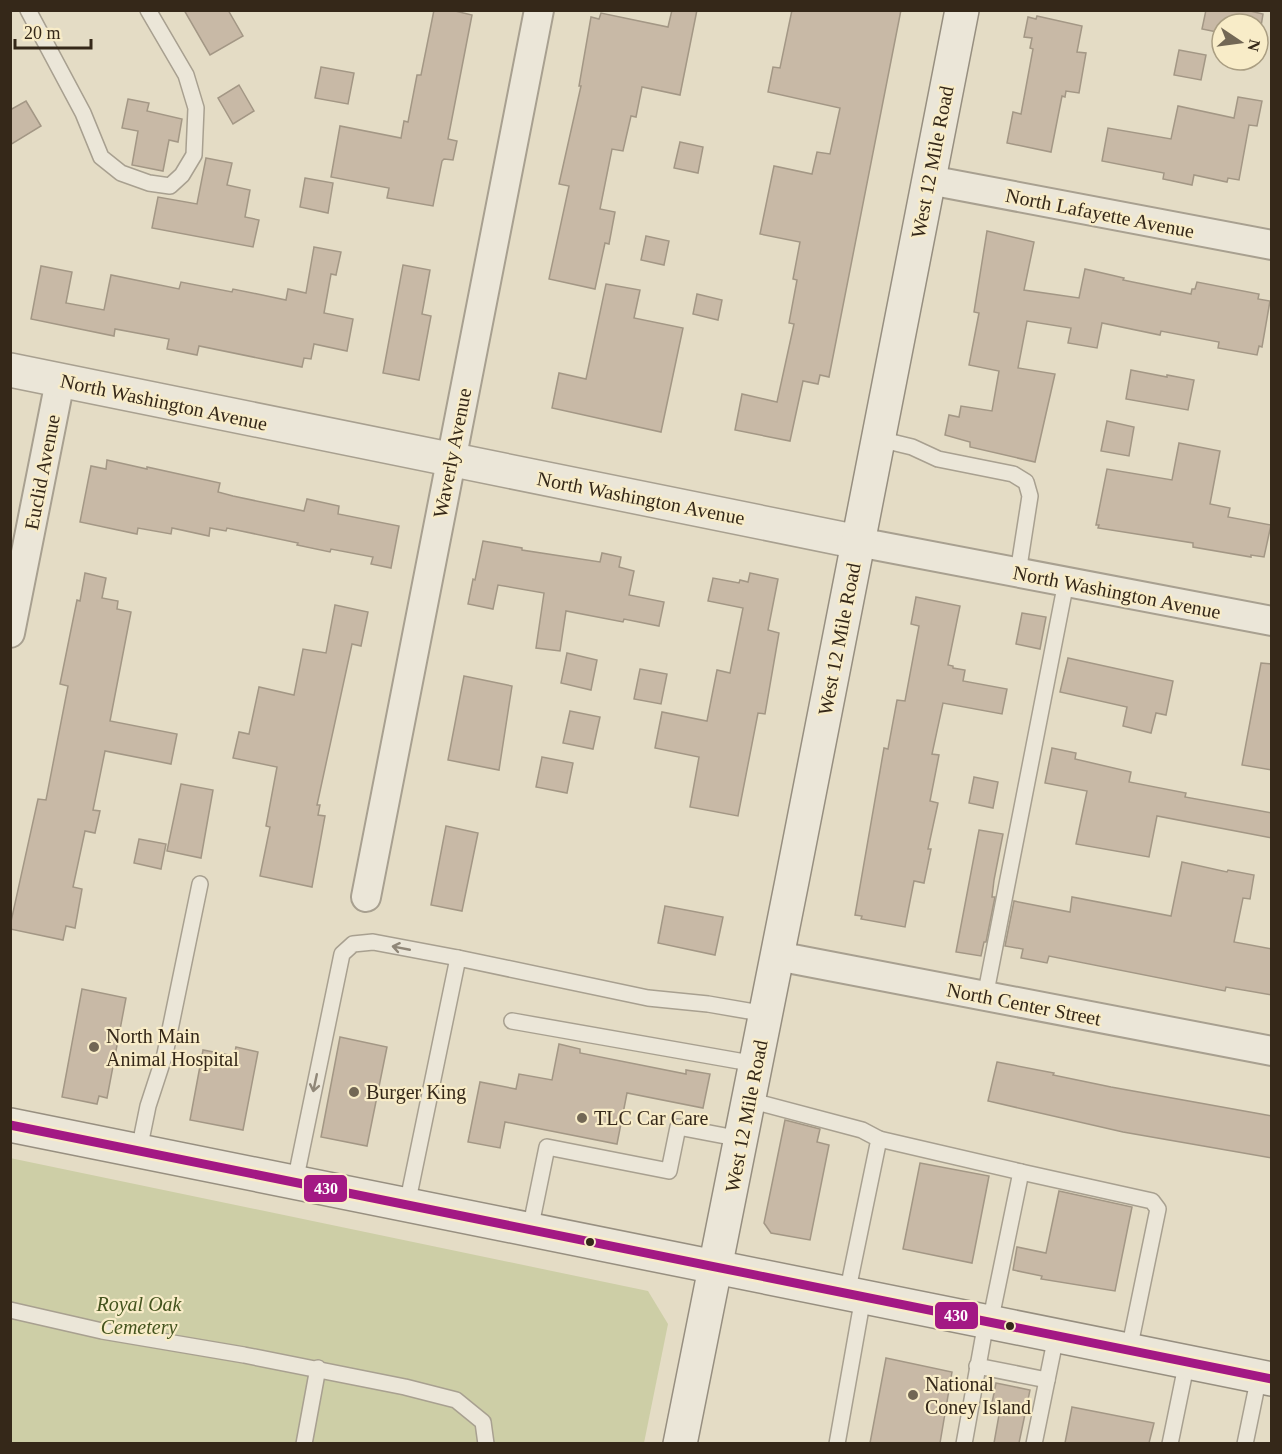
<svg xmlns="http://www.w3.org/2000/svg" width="1282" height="1454" font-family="Georgia,serif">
<rect width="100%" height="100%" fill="#e4dcc5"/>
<path fill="#cdcea6" d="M10 1158 648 1291 668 1324 644 1443H11Z"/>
<g fill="#c8b9a6" stroke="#a39785" stroke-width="1.5">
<path d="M184 10H228L243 36 210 55Z"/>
<path d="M434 10H451L472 15 448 139 457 141 453 160 444 159 442 161 433 206 387 198 389 188 331 177 340 126 401 138 404 121 408 122 417 75H421Z"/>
<path d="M672 10H697L680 95 642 87 636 117 631 116 623 151 612 149 600 209 615 212 609 244 605 243 595 289 549 279 569 186 559 184 581 86H579L591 17 599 19 601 13 668 27Z"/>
<path d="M792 10H901L829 377 820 375 818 384 803 381 790 441 735 430 742 394 777 402 794 324 789 323 797 280 793 279 800 242 760 234 774 166 812 174 817 152 830 154 840 108 768 92 773 67 780 68Z"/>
<path d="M1206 10H1246L1263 14 1259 39 1258 24H1222V33L1202 29Z"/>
<path d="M1037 16 1082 26 1077 52 1086 53 1079 93 1066 91 1065 97 1062 96 1051 152 1007 143 1013 112 1021 114 1033 49 1030 48 1032 38 1024 37 1028 17 1036 19Z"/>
<path d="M1179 50 1206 55 1201 80 1174 75Z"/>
<path d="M321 67 354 73 348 104 315 98Z"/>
<path d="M239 85 254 111 233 124 218 98Z"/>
<path d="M1238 97 1262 101 1257 126 1249 125 1239 180 1228 178 1227 182 1194 175 1192 185 1163 179 1164 173 1102 161 1108 128 1171 139 1178 106 1234 118Z"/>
<path d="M128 99 149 103 147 111 182 119 178 142 169 140 163 171 132 165 138 131 122 128Z"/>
<path d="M26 101 41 126 10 145V110Z"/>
<path d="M680 142 703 147 698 173 674 168Z"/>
<path d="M206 158 232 163 227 185 250 190 245 217 259 220 253 247 152 228 158 197 197 204Z"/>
<path d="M305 178 333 183 328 213 300 207Z"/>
<path d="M987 231 1034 242 1024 290 1079 298 1085 269 1124 278 1123 280 1191 294 1192 289H1195L1197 282 1259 294 1258 299 1270 301 1262 347 1259 346 1257 355 1218 348 1219 342 1161 331 1160 335 1102 323 1097 348 1068 343 1071 328 1027 321 1018 368 1055 374 1035 462 970 447V442L945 435 949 415 959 417 961 406 992 411 999 371 969 365 979 313 974 312Z"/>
<path d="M646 236 669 241 664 265 641 260Z"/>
<path d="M314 247 341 252 336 275 331 274 324 313 353 319 347 351 314 344 311 359 304 358 302 367 199 346 197 355 167 349 169 339 115 329 114 336 31 319 41 266 72 272 66 303 104 310 111 275 179 289 181 282 232 292 233 289 286 300 288 289 306 293Z"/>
<path d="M403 265 430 270 422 314 431 316 419 380 383 373Z"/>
<path d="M606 284 640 290 634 318 683 328 661 432 552 408 559 373 586 379Z"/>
<path d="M697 294 722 300 718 320 693 314Z"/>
<path d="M1131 370 1167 377V375L1194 380 1188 410 1126 399Z"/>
<path d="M1107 421 1134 427 1129 456 1101 451Z"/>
<path d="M1179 443 1220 451 1210 504 1230 508 1228 517 1271 525 1264 557 1251 555V557L1193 547V543L1098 528 1099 525H1096L1107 469 1172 480Z"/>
<path d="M107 460 147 469V467L220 483 218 492 233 496 304 511 307 499 339 506 338 514 399 526 391 568 371 564 373 557 331 549 330 552 297 545 298 543 227 528 226 531 210 528 209 536 172 528 171 534 138 528 137 534 80 522 91 466 106 469Z"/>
<path d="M483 541 522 548V550L600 562 602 553 621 557 619 567 634 571 629 595 664 602 659 626 624 619 623 622 566 611 560 651 536 648 544 593 498 585 493 609 468 604 473 579 475 580Z"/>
<path d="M85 573 106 578 102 598 118 601 117 609 131 612 110 721 177 734 171 764 105 751 93 810 100 811 95 833 85 831 73 887 82 889 75 928 66 926 63 940 10 929V926L38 799 46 800 68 686 60 684 77 600 80 601Z"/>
<path d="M750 573 778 579 768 630 779 633 765 714 758 713 738 816 690 807 699 757 655 748 662 712 707 721 717 670 730 673 743 608 708 601 713 578 739 583 740 580 748 582Z"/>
<path d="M916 597 960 606 948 665 953 666V668L965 670 963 681 1007 689 1002 714 943 703 932 754 939 755 930 801 938 803 928 849H931L924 883 914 881 905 927 861 919 862 916 855 915 884 748 888 749 897 700 905 701 919 626 911 624Z"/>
<path d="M335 605 368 612 361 646 352 644 317 805H320L318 815 325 816 312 887 260 876 270 827 266 826 277 767 233 758 239 732 249 734 259 687 294 695 303 649 326 653Z"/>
<path d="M1022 613 1046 617 1040 649 1016 644Z"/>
<path d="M567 653 597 660 591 690 561 683Z"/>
<path d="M1068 658 1173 681 1166 715 1156 713 1151 733 1123 726 1127 707 1060 692Z"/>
<path d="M1261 663 1272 664V770L1242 765Z"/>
<path d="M640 669 667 674 661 704 634 699Z"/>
<path d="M464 676 512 686 499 770 448 760Z"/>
<path d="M570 711 600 717 593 749 563 743Z"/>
<path d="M1052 748 1076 753 1075 759 1131 772 1129 782 1186 793 1185 797 1272 813V838L1157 816 1149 857 1076 844 1087 791 1045 783Z"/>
<path d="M542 757 573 763 567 793 536 787Z"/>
<path d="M974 777 998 782 993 808 969 803Z"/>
<path d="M181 784 213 790 201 858 167 851Z"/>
<path d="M446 826 478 833 462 911 431 905Z"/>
<path d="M979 830 1003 834 994 880 992 897H995L986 942H984L981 956 956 952Z"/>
<path d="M139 839 166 844 161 869 134 863Z"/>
<path d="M1182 862 1227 872 1228 870 1254 875 1250 899 1243 898 1234 942 1272 949V995L1226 987 1225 991 1049 956 1047 963 1021 958 1023 949 1005 946 1014 901 1070 912 1072 897 1171 916Z"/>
<path d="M665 906 723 917 715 955 658 943Z"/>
<path d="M82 989 126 998 107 1098 99 1096 97 1104 62 1097Z"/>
<path d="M340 1037 387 1047 367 1146 321 1137Z"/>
<path d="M559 1044 580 1049V1053L686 1074V1070L710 1074 703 1108 627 1093 617 1144 505 1122 500 1148 468 1142 480 1082 516 1089 519 1074 552 1080Z"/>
<path d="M236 1047 258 1052 243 1130 190 1120 203 1050 234 1056Z"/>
<path d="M997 1062 1054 1073 1053 1075 1111 1087 1272 1116V1158L1123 1132 988 1101Z"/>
<path d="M785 1120 820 1129 817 1142 829 1145 810 1240 771 1233 764 1223Z"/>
<path d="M920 1163 989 1176 972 1263 903 1249Z"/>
<path d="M1059 1191 1132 1207 1115 1291 1041 1279 1042 1276 1013 1270 1017 1247 1046 1253Z"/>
<path d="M886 1358 952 1372 940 1443H870Z"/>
<path d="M996 1383 1030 1390 1019 1443H994L999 1415 990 1413Z"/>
<path d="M1072 1407 1154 1423 1149 1443H1065Z"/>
</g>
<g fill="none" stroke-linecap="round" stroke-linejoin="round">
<defs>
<g id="service">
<path d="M28 10 83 113 101 157 121 173 149 183 170 186 182 175 194 155 196 108 186 75 148 10"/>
<path d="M879 439 912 447 938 459 1013 474 1026 482 1030 496 1018 573"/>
<path d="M985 997 1066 582"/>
<path d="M512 1021 756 1064"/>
<path d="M749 1100 862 1130 879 1139 847 1294"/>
<path d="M879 1139 1021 1172 990 1323"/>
<path d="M139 1150 148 1106 165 1054 200 884"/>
<path d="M1021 1172 1152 1201 1158 1209 1129 1350"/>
<path d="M295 1182 342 954 353 944 373 942 458 958"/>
<path d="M407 1205 458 958 648 998 708 1004 766 1014"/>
<path d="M530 1230 547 1147 669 1171 678 1127 741 1139"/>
<path d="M10 1310 102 1331 244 1355 405 1387 456 1400 483 1422 486 1444"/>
<path d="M977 1366 1047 1380"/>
<path d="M304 1444 318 1368"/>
<path d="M837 1444 863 1297"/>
<path d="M964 1444 986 1322"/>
<path d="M1034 1444 1056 1336"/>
<path d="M1170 1444 1187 1361"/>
<path d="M1245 1444 1259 1376"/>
</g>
<g id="minor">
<path d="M929 180 1272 245"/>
<path d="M858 542 1272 621"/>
<path d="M10 633 60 381"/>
<path d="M366 897 539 10"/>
<path d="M777 956 1272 1051"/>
</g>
<path id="tertiary" d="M10 370 858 542"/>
<g id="secondary">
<path d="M10 1125 1272 1379"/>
<path d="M680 1444 792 881 962 10"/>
</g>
</defs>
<use href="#service" stroke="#a8a090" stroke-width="18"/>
<use href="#minor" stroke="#a8a090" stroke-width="32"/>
<use href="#tertiary" stroke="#a8a090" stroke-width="36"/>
<use href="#secondary" stroke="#978f80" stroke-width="36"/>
<use href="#service" stroke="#ebe6d8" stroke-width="15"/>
<use href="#minor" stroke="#ebe6d8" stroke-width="28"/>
<use href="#tertiary" stroke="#ebe6d8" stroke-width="33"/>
<use href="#secondary" stroke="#ebe6d8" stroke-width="33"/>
<defs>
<path id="bus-1" d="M10 1125 1272 1379"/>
</defs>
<use href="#bus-1" stroke="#f8ecc8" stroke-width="14"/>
<use href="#bus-1" stroke="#a31984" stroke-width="9"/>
</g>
<defs><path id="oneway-shaft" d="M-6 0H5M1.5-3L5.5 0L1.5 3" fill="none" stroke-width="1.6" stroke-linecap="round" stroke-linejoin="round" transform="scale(1.5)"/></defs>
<g stroke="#908778">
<use href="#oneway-shaft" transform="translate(401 948) rotate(-169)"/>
<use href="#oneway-shaft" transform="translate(315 1083) rotate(102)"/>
</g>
<g fill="#726755" stroke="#f8ecc8" stroke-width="2">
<circle cx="94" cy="1047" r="6"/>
<circle cx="354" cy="1092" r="6"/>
<circle cx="582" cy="1118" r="6"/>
<circle cx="913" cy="1395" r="6"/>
</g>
<g fill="#352819" stroke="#f8ecc8" stroke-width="2">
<circle cx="590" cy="1242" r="5"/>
<circle cx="1010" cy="1326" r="5"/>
</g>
<g text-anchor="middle" stroke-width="4.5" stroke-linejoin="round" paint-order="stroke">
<g font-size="20" fill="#352819" stroke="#f8ecc8">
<text transform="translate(932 162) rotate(-79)" y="7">West 12 Mile Road</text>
<text transform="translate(1100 213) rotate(11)" y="7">North Lafayette Avenue</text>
<text transform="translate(164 402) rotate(12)" y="7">North Washington Avenue</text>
<text transform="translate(452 453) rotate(-79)" y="7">Waverly Avenue</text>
<text transform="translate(42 472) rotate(-79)" y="7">Euclid Avenue</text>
<text transform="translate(641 498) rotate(11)" y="7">North Washington Avenue</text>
<text transform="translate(1117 592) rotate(11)" y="7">North Washington Avenue</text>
<text transform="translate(839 639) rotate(-79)" y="7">West 12 Mile Road</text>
<text transform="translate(1024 1004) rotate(11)" y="7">North Center Street</text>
<text transform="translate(746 1116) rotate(-79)" y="7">West 12 Mile Road</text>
</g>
<g font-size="20" fill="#352819" stroke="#f8ecc8" text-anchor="start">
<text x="106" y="1043">North Main<tspan x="106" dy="23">Animal Hospital</tspan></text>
<text x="366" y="1099">Burger King</text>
<text x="594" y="1125">TLC Car Care</text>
<text x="925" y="1391">National<tspan x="925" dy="23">Coney Island</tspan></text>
</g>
<g font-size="20" font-style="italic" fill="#44541e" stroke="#f8ecc8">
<text x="139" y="1311">Royal Oak<tspan x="139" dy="23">Cemetery</tspan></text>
</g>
</g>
<g stroke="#f8ecc8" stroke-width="2">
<rect x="303" y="1174" width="45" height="29" rx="6" fill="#a31984"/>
<rect x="934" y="1301" width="45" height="29" rx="6" fill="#a31984"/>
</g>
<g font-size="16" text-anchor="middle" font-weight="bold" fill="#fff">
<text x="326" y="1194">430</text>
<text x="956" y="1321">430</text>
</g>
<rect width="1282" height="1454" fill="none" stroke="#352819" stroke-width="24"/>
<g transform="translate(1240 42) rotate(103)"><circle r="28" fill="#f8ecc8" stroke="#aa9e82" stroke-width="1.5"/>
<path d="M0-4.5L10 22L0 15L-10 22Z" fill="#726755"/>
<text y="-9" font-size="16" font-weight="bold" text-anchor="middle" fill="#352819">N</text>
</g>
<path d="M15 39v9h76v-9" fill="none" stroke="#352819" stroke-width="3"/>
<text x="24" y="39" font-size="18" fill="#352819" stroke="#f8ecc8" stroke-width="4.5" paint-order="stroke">20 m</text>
</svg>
